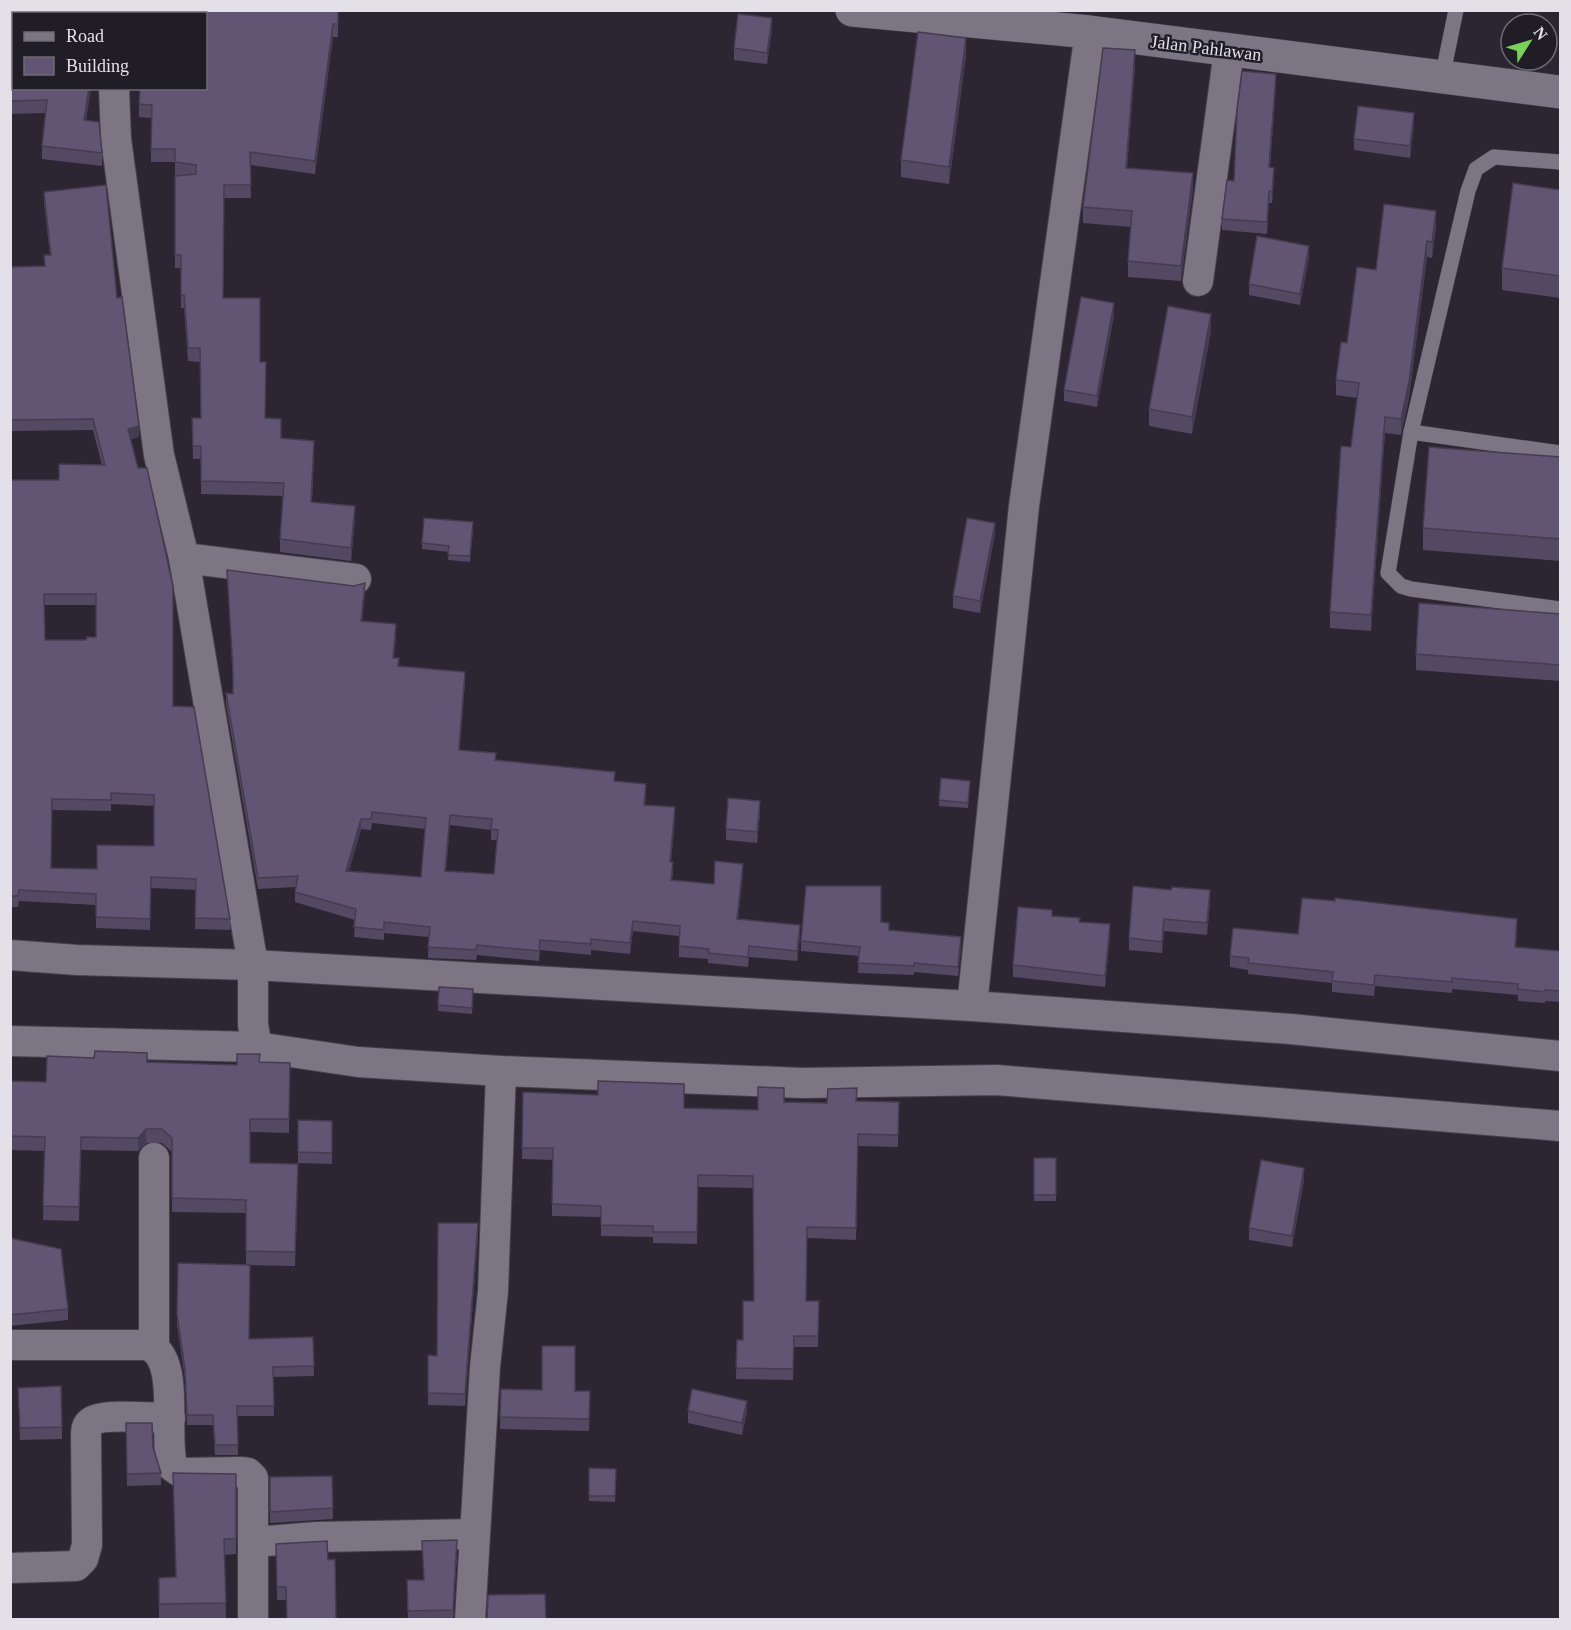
<svg xmlns="http://www.w3.org/2000/svg" width="1571" height="1630" font-family="'Times New Roman',serif">
<rect width="100%" height="100%" fill="#2b2631"/>
<g fill="none" stroke-linecap="round" stroke-linejoin="round">
<defs>
<g id="service">
<path d="M1442 78 1456 10"/>
<path d="M1411 432 1468 191 1476 169 1494 157 1560 162"/>
<path d="M1560 453 1411 432 1388 573 1401 586 1411 589 1560 609"/>
</g>
<g id="minor">
<path d="M109 10V14"/>
<path d="M114 88 116 139 159 455 184 558 253 965V1025L257 1047"/>
<path d="M1198 281 1229 51"/>
<path d="M184 558 356 579"/>
<path d="M10 955 77 960 253 965 972 1006 1291 1029 1560 1056"/>
<path d="M972 1006 1024 506 1090 32"/>
<path d="M10 1041 257 1047 358 1062 501 1071 803 1083 996 1080 1560 1126"/>
<path d="M154 1158V1348"/>
<path d="M10 1345H146C183 1354 162 1440 173 1467L182 1473 240 1472 248 1473 253 1478V1620"/>
<path d="M254 1542 317 1537 474 1534"/>
<path d="M10 1568 76 1566 83 1559 87 1545 86 1435C86 1430 86 1426 91 1422 102 1413 153 1418 170 1418"/>
<path d="M470 1620 485 1367 493 1291 501 1071"/>
</g>
<path id="tertiary" d="M852 10 1090 32 1560 92"/>
</defs>
<use href="#service" stroke="#45414b" stroke-width="16"/>
<use href="#minor" stroke="#45414b" stroke-width="32"/>
<use href="#tertiary" stroke="#45414b" stroke-width="34"/>
<use href="#service" stroke="#7c7684" stroke-width="15"/>
<use href="#minor" stroke="#7c7684" stroke-width="30"/>
<use href="#tertiary" stroke="#7c7684" stroke-width="33"/>
</g>
<g fill="#534963" fill-rule="evenodd">
<path d="M338 10V37H333L315 174 250 165 251 198H224L223 298 260 362 265 418 281 438 314 454 312 502 355 519 351 561 280 552V539L283 496 201 494V459H193L192 418H201L200 362 188 361 184 308H181V268H175V176H178L175 175V162H151V118L139 117V104L206 14H123V11Z"/>
<path d="M772 29 767 64 734 60V48Z"/>
<path d="M10 37 14 88H91L86 120 102 153V166L42 159V146L46 113 10 114Z"/>
<path d="M966 55 949 184 901 177V160Z"/>
<path d="M1135 66 1127 168 1193 189 1181 281 1128 277V261L1131 227 1083 223V207Z"/>
<path d="M1276 85 1270 167 1274 179 1272 203H1269L1267 234 1222 230V219L1234 181Z"/>
<path d="M1414 125 1410 158 1354 150V139Z"/>
<path d="M1560 190V298L1502 290V268Z"/>
<path d="M44 192 117 298 139 437 131 439 173 706 230 919V930L195 929 196 890 151 888 150 930 96 928V905L19 901 18 907H10V480H59L102 465 93 430 10 431V267L44 266V255H50L44 203ZM44 605H96V637L86 640H45ZM111 804 154 806V846L97 869 51 868 52 810 111 811Z"/>
<path d="M1436 227 1432 258 1427 257 1409 398 1401 435 1385 433 1371 631 1330 628V612L1357 398 1336 395V380L1347 343 1376 270Z"/>
<path d="M1309 257 1300 305 1249 295V284Z"/>
<path d="M1114 315 1097 407 1064 401V390Z"/>
<path d="M1211 331 1192 434 1149 426V409Z"/>
<path d="M1560 457V561L1423 550V528Z"/>
<path d="M473 528 470 562 448 560 449 552 422 549V543Z"/>
<path d="M995 534 980 613 953 608V596Z"/>
<path d="M227 570 365 593 362 621 396 635 394 658 399 666 465 682 459 750 496 760 615 781 646 794 645 805 675 818 671 862 673 873 672 880 714 884 743 874 738 919 800 936 797 961 749 957 748 967 708 963V959L679 957V936L633 931 630 954 591 950V955L540 950 539 961 477 955 476 960 428 958 429 937 384 933V940L354 937 355 920 295 902V892L296 887 258 889 226 704V693L233 694V679ZM372 823 425 829 421 877 349 871 361 829 371 830ZM450 825 491 830V840H497L494 874 446 871Z"/>
<path d="M1560 614V681L1416 670V654Z"/>
<path d="M970 786 968 808 939 806V800Z"/>
<path d="M760 813 757 843 726 840V829Z"/>
<path d="M1133 886 1210 902 1207 935 1164 931 1162 953 1129 950V938Z"/>
<path d="M1052 916 1080 922 1110 935 1105 987 1013 977V965Z"/>
<path d="M881 922 889 930 961 947 958 976 914 972V975L858 973 859 956 801 951V941Z"/>
<path d="M1517 931 1516 947 1560 951V1002L1545 1001V1003L1518 1001V995L1452 989V993L1375 986 1374 996 1332 992V983L1248 974V970L1230 967V956L1298 934Z"/>
<path d="M473 995 472 1014 438 1011V1005Z"/>
<path d="M147 1062 237 1065 259 1062 290 1063 289 1133 250 1132V1163L298 1178 295 1266 246 1265V1213L172 1212V1152L162 1143H146L138 1151 81 1150 79 1221 43 1220 45 1151 10 1150V1081L46 1082Z"/>
<path d="M523 1092 684 1108 758 1110 784 1102 827 1103 857 1101 899 1102 898 1147 858 1146 856 1240 807 1238 806 1301H819L818 1347H794L793 1380 736 1379 737 1340H743L753 1301V1188L698 1187 697 1244 653 1243V1237L601 1236V1217L552 1216V1160L522 1159Z"/>
<path d="M298 1120 332 1121V1164L298 1163Z"/>
<rect x="1034" y="1158" width="22" height="43"/>
<path d="M1304 1180 1292 1247 1249 1240V1228Z"/>
<path d="M478 1235 465 1406 428 1405V1355L437 1356Z"/>
<path d="M10 1238 68 1309V1320L10 1326Z"/>
<path d="M178 1263 249 1339 313 1337 314 1376 273 1377 274 1416H237L238 1455H215L213 1425H187L185 1379 177 1324Z"/>
<path d="M18 1388 62 1427V1439L20 1440Z"/>
<path d="M501 1389 590 1391 589 1431 500 1429Z"/>
<path d="M688 1411 747 1412 742 1435 688 1423Z"/>
<path d="M126 1423 161 1473V1485L127 1486Z"/>
<path d="M589 1468 616 1469 615 1502 589 1501Z"/>
<path d="M236 1474V1554L224 1555 226 1618 159 1620V1578L175 1577Z"/>
<path d="M332 1476 333 1519 270 1523V1477Z"/>
<path d="M276 1544 328 1560 286 1600H277Z"/>
<path d="M457 1552 453 1620H408L407 1580H423Z"/>
</g>
<g fill="#443c50">
<path d="M772 18V29L767 64V53Z"/>
<path d="M333 24V37L315 174V161Z"/>
<path d="M966 38V55L949 184V167Z"/>
<path d="M1135 50V66L1126 183V168Z"/>
<path d="M1276 74V85L1269 179V167Z"/>
<path d="M89 88H91L84 133V120Z"/>
<path d="M1414 113V125L1410 158V146Z"/>
<path d="M1274 168V179L1272 203V192Z"/>
<path d="M1193 173V189L1181 281V266Z"/>
<path d="M1436 211V227L1432 258V242Z"/>
<path d="M1427 241V257L1409 398 1401 435V419Z"/>
<path d="M1309 246V257L1300 305V294Z"/>
<path d="M1114 303V315L1097 407V396Z"/>
<path d="M1211 314V331L1192 434V417Z"/>
<path d="M1385 417V433L1371 631V615Z"/>
<path d="M139 426V437L128 440V429Z"/>
<path d="M355 506V519L351 561V548Z"/>
<path d="M995 523V534L980 613V601Z"/>
<path d="M365 583V593L361 632V621Z"/>
<path d="M396 624V635L393 668V658Z"/>
<path d="M465 672V682L459 760V750Z"/>
<path d="M760 801V813L757 843V832Z"/>
<path d="M675 807V818L670 873V862Z"/>
<path d="M450 815V825L445 881V871Z"/>
<path d="M361 819V829L346 881V871Z"/>
<path d="M743 864V874L737 929V919Z"/>
<path d="M1210 890V902L1207 935V923Z"/>
<path d="M1164 919V931L1162 953V942Z"/>
<path d="M1517 919V931L1515 958V947Z"/>
<path d="M633 921V931L630 954V943Z"/>
<path d="M1110 924V935L1105 987V976Z"/>
<path d="M800 925V936L797 961V951Z"/>
<path d="M961 937V947L958 976V967Z"/>
<path d="M146 1129V1143L138 1151V1138Z"/>
<path d="M1304 1168V1180L1292 1247V1236Z"/>
<path d="M478 1223V1235L465 1406V1394Z"/>
<path d="M747 1401V1412L742 1435V1423Z"/>
<path d="M457 1540V1552L453 1620V1610Z"/>
</g>
<g fill="#615573" stroke="#443c50" stroke-width="1.5" fill-rule="evenodd">
<path d="M63 10H95L98 14H63Z"/>
<path d="M142 10H338V24H333L315 161 250 152 251 185H224L223 298H260V362H266L265 418 281 419V438L314 441 311 502 355 506 351 548 280 539 284 483 201 481V446H193L192 418H201L200 348H188L184 295H181V255H175V176L196 174V165L175 162V149H151L152 105 139 104 140 88H206V14H142Z"/>
<path d="M738 14 772 18 767 53 734 48Z"/>
<path d="M918 32 966 38 949 167 901 160Z"/>
<path d="M10 37H14V88H89L84 120 99 122 102 153 42 146 47 100 10 101Z"/>
<path d="M1103 48 1135 50 1126 168 1193 173 1181 266 1128 261 1132 211 1083 207Z"/>
<path d="M1242 71 1276 74 1269 167 1274 168 1272 192 1269 191 1267 222 1222 219 1227 180 1234 181 1237 111Z"/>
<path d="M1358 106 1414 113 1410 146 1354 139Z"/>
<path d="M1513 183 1560 190V276L1502 268Z"/>
<path d="M106 185 117 298 122 297 139 426 128 429 138 468H147L173 586V706L194 707 230 919 195 918 196 879 151 877 150 919 96 917V894L19 890 18 896H10V480H59V464L105 465 93 419 10 420V267L45 266 44 255H51L44 192ZM44 594H96V637H87L86 640H45ZM111 793 154 795V846L97 845V869L51 868 52 799 111 800Z"/>
<path d="M1384 204 1436 211 1432 242 1427 241 1409 382 1401 419 1385 417 1371 615 1330 612 1341 446 1351 447 1359 383 1336 380 1341 342 1347 343 1357 267 1376 270Z"/>
<path d="M1257 236 1309 246 1300 294 1249 284Z"/>
<path d="M1081 297 1114 303 1097 396 1064 390Z"/>
<path d="M1168 306 1211 314 1192 417 1149 409Z"/>
<path d="M1429 447 1560 457V539L1423 528Z"/>
<path d="M424 518 473 522 470 556 448 555 449 546 422 543Z"/>
<path d="M967 518 995 523 980 601 953 596Z"/>
<path d="M227 570 354 586 365 583 361 621 396 624 393 658H399L398 666 465 672 459 750 496 753 495 760 615 772 614 781 646 784 644 805 675 807 670 862H673L671 880 714 884 715 861 743 864 737 919 800 925 797 951 749 946 748 957 708 953 709 949 679 946 680 926 633 921 630 943 591 939V944L540 940 539 951 477 945 476 950 428 947 430 927 384 922V930L354 927 356 909 295 892 298 876 258 878 226 693 233 694V671ZM372 812 426 818 421 877 346 871 361 819H371ZM450 815 492 819 491 829 498 830 494 874 445 871Z"/>
<path d="M1419 603 1560 614V665L1416 654Z"/>
<path d="M941 778 970 781 968 803 939 800Z"/>
<path d="M728 798 760 801 757 832 726 829Z"/>
<path d="M806 886H881V922L889 923V930L961 937 958 967 914 963V966L858 963 860 947 801 941Z"/>
<path d="M1133 886 1171 890 1172 887 1210 890 1207 923 1164 919 1162 942 1129 938Z"/>
<path d="M1302 898 1335 901V898L1517 919 1515 947 1560 951V991L1545 990V992L1518 989V984L1452 978V982L1375 975 1374 985 1332 981 1333 972 1248 963 1249 958 1230 956 1233 928 1298 934Z"/>
<path d="M1018 907 1052 910V916L1080 918 1079 922 1110 924 1105 976 1013 965Z"/>
<path d="M439 987 473 989 472 1008 438 1005Z"/>
<path d="M95 1051 147 1053V1062L237 1065V1054H260L259 1062 290 1063 289 1119H250V1163L298 1164 295 1252 246 1251V1200L172 1198V1138L162 1129H146L138 1138 81 1137 79 1207 43 1206 45 1137 10 1136V1081L46 1082 47 1056 94 1058Z"/>
<path d="M598 1081 684 1084V1108L758 1110V1087L784 1088V1102L827 1103 828 1089 857 1088 856 1101 899 1102 898 1135 858 1134 856 1228 807 1227 806 1301H819L818 1336H794L793 1369 736 1368 737 1340H743V1301H754L753 1176 698 1175 697 1232H653V1226L601 1225V1206L552 1204 553 1148H522L523 1092 598 1095Z"/>
<path d="M298 1120 332 1121V1153L298 1152Z"/>
<rect x="1034" y="1158" width="22" height="37"/>
<path d="M1261 1160 1304 1168 1292 1236 1249 1228Z"/>
<path d="M438 1223H478L465 1394 428 1393V1355L437 1356Z"/>
<path d="M10 1238 61 1249 68 1309 10 1315Z"/>
<path d="M178 1263 250 1265 249 1339 313 1337 314 1366 273 1367 274 1406H237L238 1445H215L213 1415H187L185 1369 177 1314Z"/>
<path d="M542 1346H575V1391H590L589 1419 500 1417 501 1389 542 1390Z"/>
<path d="M61 1386 62 1427 20 1428 18 1388Z"/>
<path d="M692 1389 747 1401 742 1423 688 1411Z"/>
<path d="M126 1423H152L153 1447 161 1473 127 1474Z"/>
<path d="M589 1468 616 1469 615 1496H589Z"/>
<path d="M173 1473 236 1474V1539H224L226 1603 159 1604V1578L176 1577Z"/>
<path d="M332 1476 333 1508 270 1512V1477Z"/>
<path d="M457 1540 453 1610 408 1611 407 1580H424L422 1541Z"/>
<path d="M327 1541 328 1560 335 1559 336 1620H287L286 1587H277L276 1544Z"/>
<path d="M545 1594 546 1620H487L488 1595Z"/>
<rect x="214" y="1619" width="26" height="1"/>
</g>
<g text-anchor="middle" stroke-width="5" stroke-linejoin="round" paint-order="stroke">
<g font-size="18" fill="#e3e0e8" stroke="#211d27">
<text transform="translate(1206 48) rotate(7)" y="6">Jalan Pahlawan</text>
</g>
</g>
<rect width="1571" height="1630" fill="none" stroke="#e3e0e8" stroke-width="24"/>
<rect x="12" y="12" width="195" height="78" fill="#211d27" stroke="#6f6b74" stroke-width="1.5"/>
<rect x="24" y="32" width="30" height="9" fill="#7c7684" stroke="#6f6b74" stroke-width="1.5"/>
<text x="66" y="42" font-size="18" fill="#e3e0e8">Road</text>
<rect x="24" y="57" width="30" height="18" fill="#615573" stroke="#6f6b74" stroke-width="1.5"/>
<text x="66" y="72" font-size="18" fill="#e3e0e8">Building</text>
<g transform="translate(1529 42) rotate(53)"><circle r="28" fill="#211d27" stroke="#6f6b74" stroke-width="1.5"/>
<path d="M0-4.5L10 22L0 15L-10 22Z" fill="#78d259"/>
<text y="-9" font-size="16" font-weight="bold" text-anchor="middle" fill="#e3e0e8">N</text>
</g>
</svg>
